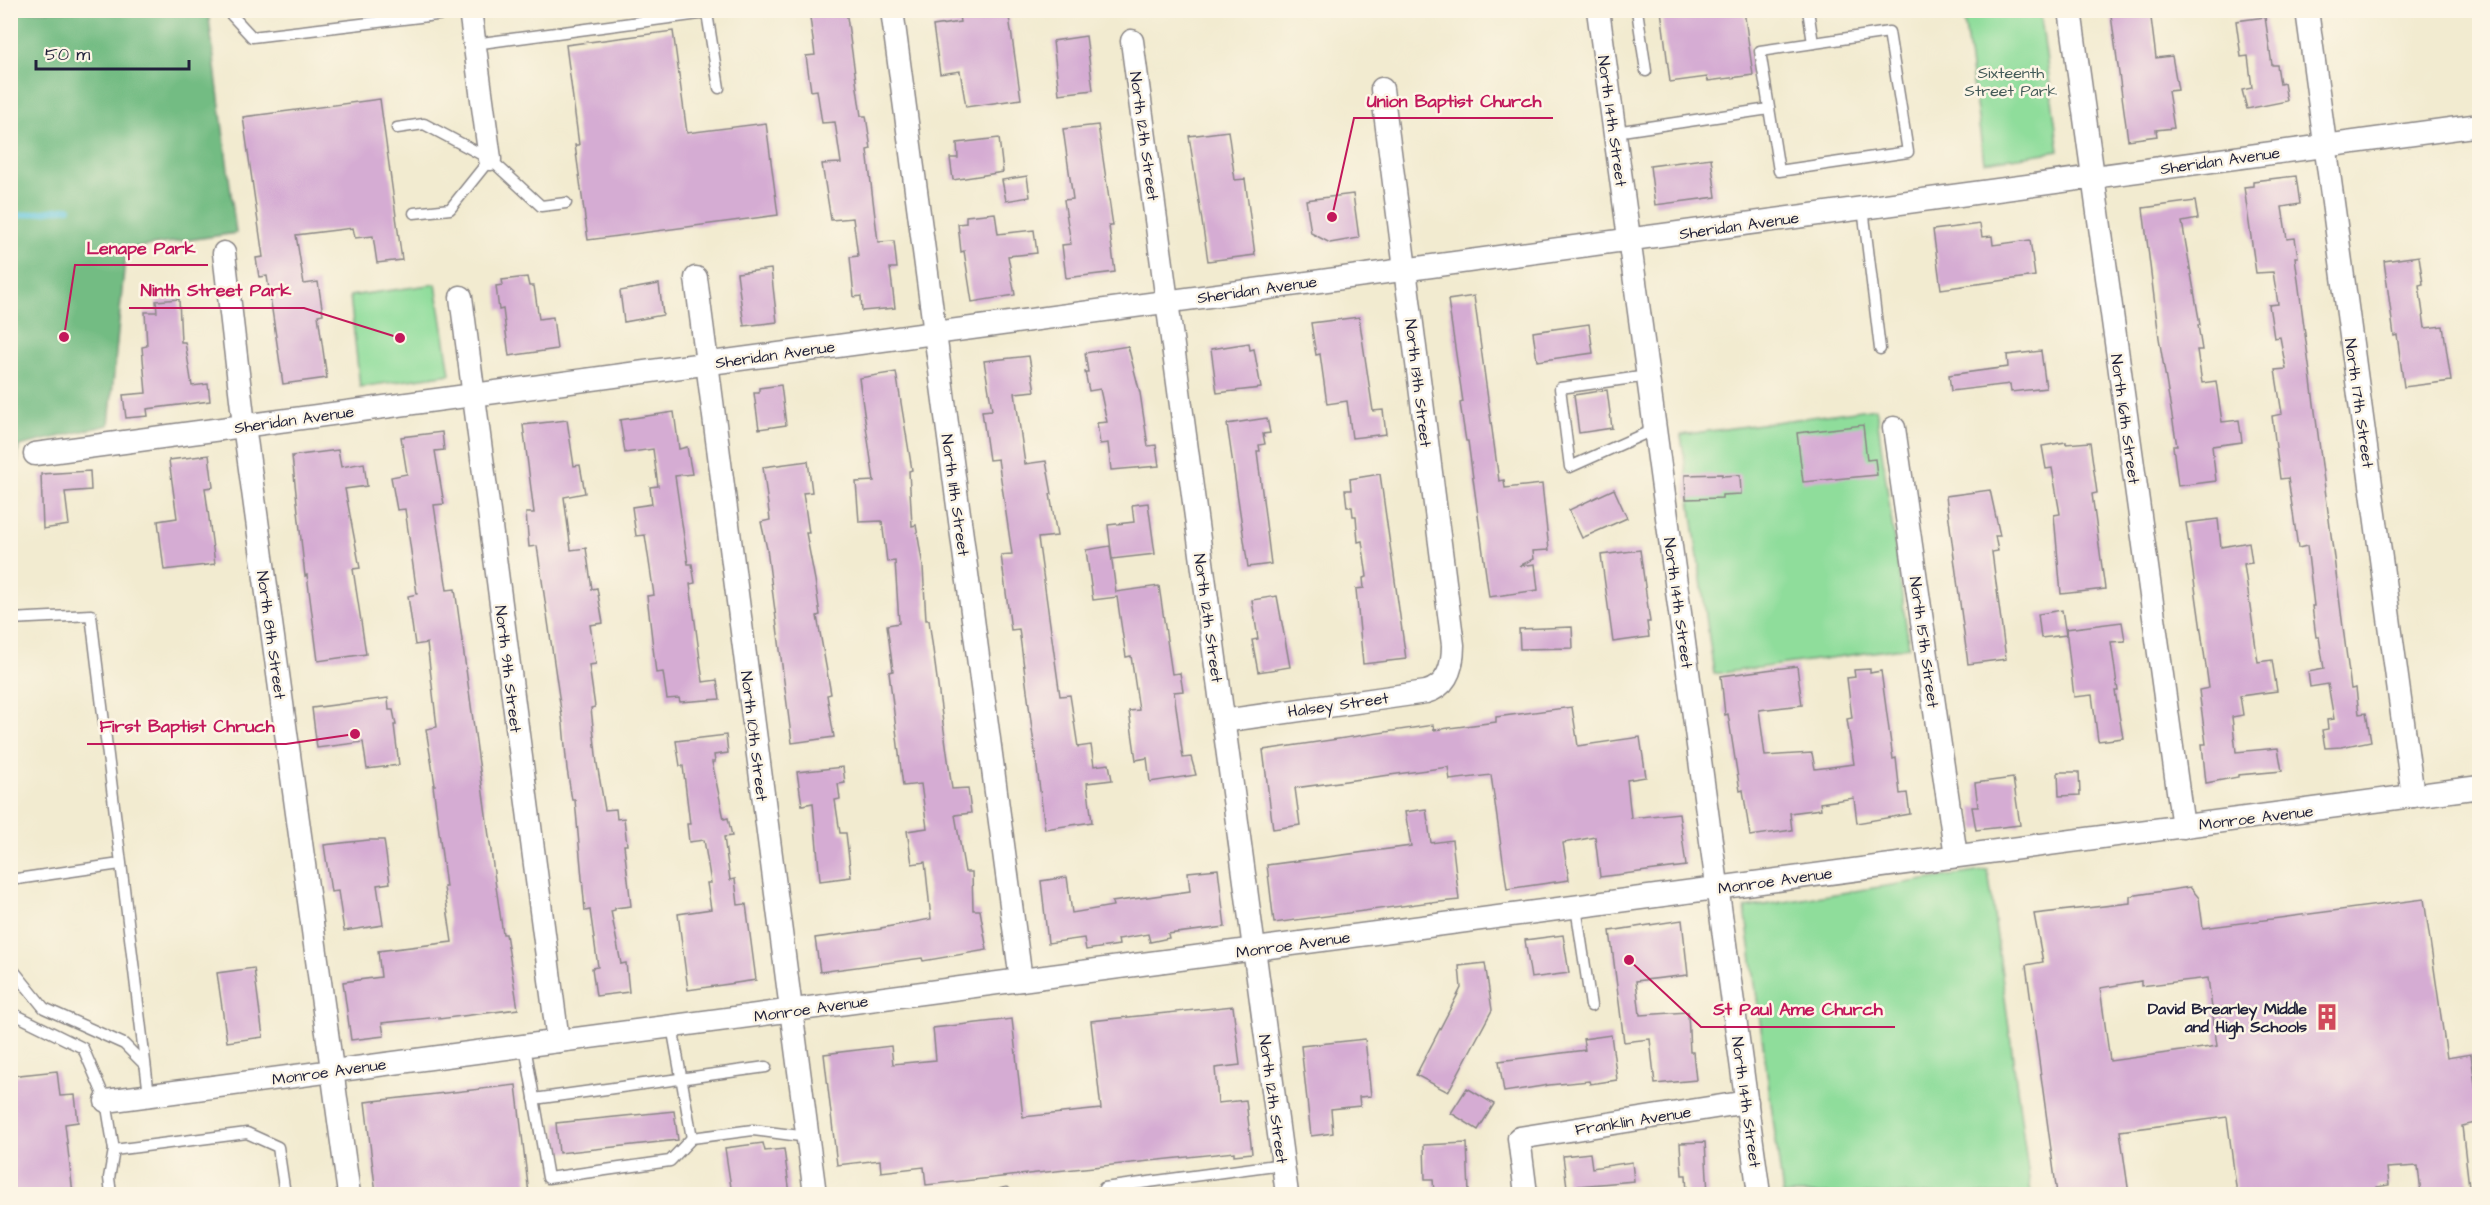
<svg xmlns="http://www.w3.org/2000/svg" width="2490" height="1205" font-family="'Architects Daughter',sans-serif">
<rect width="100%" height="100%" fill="#fcf5e5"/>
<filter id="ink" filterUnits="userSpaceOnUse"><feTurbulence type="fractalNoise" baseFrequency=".0167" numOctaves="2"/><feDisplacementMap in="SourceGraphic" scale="12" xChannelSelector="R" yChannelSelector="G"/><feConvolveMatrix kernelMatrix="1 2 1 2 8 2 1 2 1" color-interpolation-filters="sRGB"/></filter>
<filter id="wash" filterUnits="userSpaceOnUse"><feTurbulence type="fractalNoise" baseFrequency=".008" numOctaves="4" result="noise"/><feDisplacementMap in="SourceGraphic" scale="24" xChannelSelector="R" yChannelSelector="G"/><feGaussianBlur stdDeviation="1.35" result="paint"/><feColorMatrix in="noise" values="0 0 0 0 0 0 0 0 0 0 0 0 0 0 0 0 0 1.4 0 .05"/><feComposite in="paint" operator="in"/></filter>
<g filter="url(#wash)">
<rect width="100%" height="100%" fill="#f2ebd0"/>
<g fill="#8fdd9b" stroke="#58806b" stroke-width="1.5">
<path d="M1963 11H2040L2059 151 1984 162Z"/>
<path d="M436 284 450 374 360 387 350 296Z"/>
<path d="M1876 408 1909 647 1714 674 1681 435Z"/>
<path d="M1988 870 2031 1194H1783L1745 908Z"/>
</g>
<path fill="#73bc83" stroke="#4a6f5f" stroke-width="1.5" d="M11 11H208L236 233 126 249 109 425 19 446 14 496 11 497Z"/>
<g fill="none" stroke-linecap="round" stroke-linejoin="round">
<path stroke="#60c5de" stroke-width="6" d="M10 217 69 208"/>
</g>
<g id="blocks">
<g fill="#d5acd3" fill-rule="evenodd">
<path d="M809 10H846L861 116H866L871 149 867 150 878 242 894 241 897 268H890L895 308 862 311 861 296 854 297 850 257 858 256 853 218 831 220 822 164 841 163 835 122 822 123 817 90 811 91 806 56 815 55Z"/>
<path d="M958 10H1008L1021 99 966 107 960 71 940 74 933 26 960 22Z"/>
<path d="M1661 10H1744L1753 75 1708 81 1707 77 1670 82Z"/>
<path d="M2150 10 2156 58 2172 56 2178 90 2168 91 2174 128 2156 130 2157 136 2128 140 2111 15Z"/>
<path d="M2265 17 2272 65H2277L2280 84 2284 83 2287 101 2247 109 2242 90 2252 88 2248 56 2241 57 2236 21Z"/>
<path d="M673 31 687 133 766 123 778 215 588 240 575 145H579L566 45Z"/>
<path d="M1086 36 1093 90 1059 94 1053 41Z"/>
<path d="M380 99 402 260 377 263 373 236 355 238 353 228 296 235 304 284 318 282 323 314 318 315 327 378 283 384 267 276 259 277 256 258 263 257 243 117Z"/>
<path d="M1098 125 1113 226H1109L1115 272 1066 278 1062 245 1071 244 1064 200 1073 199 1063 129Z"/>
<path d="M1228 131 1235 180 1245 179 1255 255 1208 261 1189 136Z"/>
<path d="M999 138 1003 172 953 180 950 158H958L957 143Z"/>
<path d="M1711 158 1716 197 1655 205 1650 166Z"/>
<path d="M1027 176 1030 197 1006 201 1002 180Z"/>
<path d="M2296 176 2300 204 2282 207 2287 239 2295 238 2298 257H2295L2351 689 2356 688 2359 714 2366 713 2371 741 2341 747 2325 748 2322 730 2328 729 2327 720 2334 719 2328 684 2310 687 2308 672 2324 669 2319 637H2316L2312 606H2314L2307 546 2298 548 2288 478 2280 479 2272 416 2282 414 2275 370 2286 369 2280 337 2274 338 2269 305 2278 304 2273 272 2256 273 2244 187 2253 186V181Z"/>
<path d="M1353 194 1359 238 1330 243 1311 233 1306 200Z"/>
<path d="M2195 201 2198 219 2182 222 2200 325H2198L2202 350H2197L2202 383 2216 381 2222 422 2239 420 2242 442 2212 446 2216 481 2178 486 2173 446H2177L2159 338 2143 208Z"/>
<path d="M995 213 998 234 1034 230 1037 253 1008 256 1015 295 972 302 964 251 961 252 958 224 966 223V216Z"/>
<path d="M1980 224 1982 237 1992 236 1993 245 2030 240 2035 276 1941 289 1933 230Z"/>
<path d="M2419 256 2423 284 2419 285 2425 328 2443 326 2451 381 2404 387 2397 335 2394 336 2384 261Z"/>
<path d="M771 269 777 322 744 326 737 273Z"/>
<path d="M527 277 529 286H534L539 319 553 317 557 349 509 356 503 309 499 310 496 286 503 285 502 280Z"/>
<path d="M659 284 663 315 624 322 620 291Z"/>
<path d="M1474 296 1499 481 1504 480 1505 488 1542 484 1549 550 1533 551 1534 559 1519 566 1535 564 1538 590 1489 597 1468 441H1466L1460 403 1463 402 1448 300Z"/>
<path d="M179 299 181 342H185L192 386 208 384 210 401 147 409 148 416 126 418 123 395 146 393 142 347 147 346 145 312H157L156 301Z"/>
<path d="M1359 317 1373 411 1383 410 1386 434 1352 438 1347 401 1327 404 1320 354 1316 355 1311 323Z"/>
<path d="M1589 324 1593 353 1537 361 1533 332Z"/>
<path d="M1249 343 1250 350 1254 349 1261 388 1217 393 1211 349Z"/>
<path d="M1128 346 1140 393 1148 446 1156 445 1159 466 1111 470 1108 443 1100 444 1097 423 1107 422 1100 389 1089 391 1085 372H1088L1085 353Z"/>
<path d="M2041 351 2046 388 2011 392 2010 384 1951 391 1949 375 2008 367 2007 355Z"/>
<path d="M1029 356 1035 391 1015 393 1025 464 1046 461 1052 494H1050L1057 536 1038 538 1060 696 1070 695 1078 747 1091 745 1094 766 1109 764 1112 780 1087 783 1092 822 1045 829 1019 629 1011 630 1001 555 1012 554 998 459 989 460 982 411 992 410 984 361Z"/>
<path d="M896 372 912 470 909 471 912 526 916 525 923 567 926 620H929L952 789 968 788 971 813 955 815 965 872H972L973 910H980L987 950 923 961 922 958 820 972 815 938 881 929V928L931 919 925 862 912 864 907 831 927 828 921 784 903 786 889 672 893 671 887 625 899 623 895 561 887 562 882 521 859 522 856 482 874 481 859 378Z"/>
<path d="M781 385 786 425 759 429 754 393H759V388Z"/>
<path d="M1607 390 1612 428 1579 433 1574 395Z"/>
<path d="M674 412 679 449 687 447 692 474 675 476 688 564H692L695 583 690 584 703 682 717 680 720 699 680 702 679 698 667 699 663 672 656 673 647 596 654 595 645 535 636 536 632 507 652 504 650 487 658 486 653 449 625 453 620 420Z"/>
<path d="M1267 418 1270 433 1263 434 1265 444 1259 445 1260 451H1257L1271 564 1248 567 1227 424Z"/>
<path d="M567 420 574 466 580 465 585 493 564 497 571 550 586 548 592 589 597 588 603 623 590 625 596 664 589 665 595 707 591 708 597 764 605 810 616 809 617 819 624 818 627 845H624L631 906 615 908V910L611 911 621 964 626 963 629 992 596 996 592 968 598 967 590 910 585 911 575 800H572L567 769 563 724 537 546 529 547 526 513H534L523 425Z"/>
<path d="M1863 425 1867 460 1875 459 1877 475 1803 482 1797 433Z"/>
<path d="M442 432 444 450 435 451 444 504 434 505 447 590 455 589 495 880 503 934H506L518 1009 439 1019V1017L382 1023 384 1036 351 1040 343 982 381 977 378 951 452 942 444 887H446L433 785H435L426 729 437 727 427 643 415 645 408 596 417 594 405 509 397 510 391 477 407 474 401 437Z"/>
<path d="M2066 442V444L2090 442 2097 493 2092 494 2105 589 2061 594 2054 515 2060 514 2052 468 2046 469 2042 446Z"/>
<path d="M338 450 341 467 364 463 367 486 345 489 360 568 353 569 366 654 318 661 307 575 305 576 292 456Z"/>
<path d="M209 455 213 487 205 488 215 564 164 570 158 521 177 518 169 460Z"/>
<path d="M808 461 812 492 803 493 809 533H806L815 580 820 615 817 616 831 694 827 695 834 737 792 743 767 549 761 522 770 520 763 467Z"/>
<path d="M90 471 91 490 65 492 69 525 43 529 41 474Z"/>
<path d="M1380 474 1406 659 1363 664 1356 589 1364 588 1363 578 1367 577 1362 541 1358 542 1356 516H1353L1352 507H1347L1345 490H1351L1350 479Z"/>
<path d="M1722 474V476L1740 475 1741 494 1722 495V498L1686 499 1685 475Z"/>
<path d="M1614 489 1627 518 1582 538 1569 510Z"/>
<path d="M1990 490 2000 536H1995L1998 551 1992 552 2006 659 1968 664 1946 496Z"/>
<path d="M1148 503 1155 554 1112 559 1108 525 1134 522 1132 505Z"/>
<path d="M2218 519 2221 547 2249 542 2252 563 2244 564 2258 662 2272 660 2277 691 2240 696 2243 715 2232 717 2236 752 2278 748 2282 771 2238 775V777L2206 783 2202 744H2206L2199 690 2209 688 2186 523Z"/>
<path d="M1110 546 1116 592 1159 586 1172 674 1180 673 1183 691 1174 692 1183 758 1191 757 1196 775 1150 782 1147 758 1136 760 1129 711 1139 710 1131 656 1126 657 1117 597 1093 600 1086 550Z"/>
<path d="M1640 550 1650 622H1647L1649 637 1613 642 1601 555Z"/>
<path d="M1277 596 1290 667 1258 672 1252 640 1258 639 1252 600Z"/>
<path d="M2062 610 2066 635 2041 638 2038 614Z"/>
<path d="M2122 622 2125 641 2111 642 2118 691H2115L2123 738 2098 741 2092 695 2074 697 2066 629Z"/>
<path d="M1572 627 1573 648 1520 649 1519 629Z"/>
<path d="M1797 666 1802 705 1759 710 1765 756 1812 753 1815 769 1854 764 1847 719 1852 718 1847 678 1855 677 1854 670 1870 669V673L1881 671 1893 759 1896 758 1900 794 1907 793 1910 814 1857 823 1854 798 1820 803 1821 809 1790 813 1792 830 1750 836 1743 790 1740 791 1728 714 1725 715 1721 676Z"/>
<path d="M388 698 389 710H393L396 725H394L399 765 367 769 363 742 317 748 312 708Z"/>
<path d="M1572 707 1578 746 1640 737 1646 777 1627 780 1631 818 1679 813 1686 866 1600 877 1595 837 1563 843 1569 880 1507 889 1491 775 1450 780 1448 767 1295 788 1300 825 1273 829 1263 750 1433 725 1434 730 1496 722V717Z"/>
<path d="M726 735 728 753 714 755 715 762H712L724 819 728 818 732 836 724 837 730 880 735 879 738 905 746 904 756 980 688 990 678 914 711 909 707 883H711L704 840 689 842 687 824H690L683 766H680L676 741Z"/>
<path d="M843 767 845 783 838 784 840 799 835 800 840 833H846L851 877 820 881 813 803 802 805 797 772Z"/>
<path d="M2058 772H2079L2080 795 2059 796Z"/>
<path d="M2013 778 2020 825 1976 830 1972 807H1978L1975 783Z"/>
<path d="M1426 809 1431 843 1452 840 1459 900 1431 903V902L1274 923 1267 865 1411 846 1405 812Z"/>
<path d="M369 840H384L390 883 377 885 383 925 344 931 338 891 331 892 324 845Z"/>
<path d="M1218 869 1225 927 1168 934 1169 938 1150 942 1148 934 1118 939 1119 945 1086 950 1084 938 1048 943 1041 881 1067 877 1072 913 1113 906 1112 902 1190 891 1188 872Z"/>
<path d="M2190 887 2199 898 2203 928 2424 899 2447 1058 2471 1054 2480 1122 2462 1126 2469 1187 2467 1194H2442L2441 1191 2421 1194 2418 1166 2387 1168 2389 1185 2377 1187 2378 1194H2237L2227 1117 2120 1131 2129 1194H2057L2026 965 2043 962 2034 914 2130 903V896ZM2208 978 2217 1046 2110 1061 2100 988 2141 981V986Z"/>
<path d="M1682 920 1688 975 1636 981 1640 1015 1688 1012 1690 1052H1693L1696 1080 1655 1084 1650 1039 1624 1042 1610 931Z"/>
<path d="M1563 935 1569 973 1531 978 1525 940Z"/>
<path d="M1485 963 1492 1010 1448 1092 1416 1075 1461 988 1459 966Z"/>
<path d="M254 968 263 1037 227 1042 217 973Z"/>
<path d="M1233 1006 1240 1065 1215 1068 1218 1103 1246 1100 1252 1153 1234 1155V1152L926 1185 924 1167 881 1172 880 1160 837 1165 824 1054 891 1046 893 1064 936 1060 933 1028 1012 1019 1023 1117 1101 1109 1091 1021Z"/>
<path d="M1611 1035 1617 1080 1590 1084 1589 1081 1549 1085 1504 1092 1499 1061 1585 1050 1583 1039Z"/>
<path d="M1365 1039 1371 1096 1359 1097 1360 1106 1331 1109 1333 1133 1311 1136 1301 1046Z"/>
<path d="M57 1071 60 1096 75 1095 78 1122 65 1124 73 1194H10V1076Z"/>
<path d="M516 1085 529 1194H376L365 1102Z"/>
<path d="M1467 1088 1494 1104 1478 1130 1451 1113Z"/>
<path d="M674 1111 678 1140 559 1153 556 1123Z"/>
<path d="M1705 1142 1708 1194H1687L1686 1175H1682L1680 1143Z"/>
<path d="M763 1143 765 1151 784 1149 790 1194H732L725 1148Z"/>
<path d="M1467 1143 1469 1194H1434L1433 1179H1425L1424 1145Z"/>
<path d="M1590 1153 1592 1168 1632 1162 1634 1181 1567 1187 1563 1156Z"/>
</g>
</g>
</g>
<g filter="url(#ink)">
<use href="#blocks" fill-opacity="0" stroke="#8a8686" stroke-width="1.5"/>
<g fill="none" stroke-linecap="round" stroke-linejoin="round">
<defs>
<g id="lane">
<path d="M227 10 252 37 470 11"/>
<path d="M1637 10 1646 71"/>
<path d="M1808 10 1813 43"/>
<path d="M1889 32 1908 152 1779 171 1760 51Z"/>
<path d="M474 44 707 13 719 88"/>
<path d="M397 128 424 124 490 159 541 206 566 203"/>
<path d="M1615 132 1769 109"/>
<path d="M1863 208 1880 349"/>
<path d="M414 213 450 209 490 159"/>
<path d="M1648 376 1560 388 1570 467 1655 429"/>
<path d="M10 619 91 615 149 1095"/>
<path d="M2476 788 2480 812"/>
<path d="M10 880 120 864"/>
<path d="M1576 907 1591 1006"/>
<path d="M10 966 44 1008 124 1044 145 1065"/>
<path d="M10 1012 83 1048 106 1101 114 1150 109 1178 111 1194"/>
<path d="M672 1026 692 1138"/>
<path d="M525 1046 548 1178 670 1161 692 1138 753 1130 808 1137"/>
<path d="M534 1099 766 1067"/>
<path d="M114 1150 247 1133 278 1147 285 1194"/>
<path d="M1104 1188 1283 1164"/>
<path d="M1002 1194 1006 1193"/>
</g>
<g id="street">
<path d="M470 10 490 159"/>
<path d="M892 10 1021 980"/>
<path d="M1598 10 1759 1194"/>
<path d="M2070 10 2183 827"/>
<path d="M2307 10 2413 796"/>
<path d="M1132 41 1287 1194"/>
<path d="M224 253 244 425 349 1194"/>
<path d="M696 278 815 1194"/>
<path d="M461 297 558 1041"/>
<path d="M1894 428 1956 856"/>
<path d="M35 454 2480 125"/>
<path d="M1223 721 1426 692C1448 686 1453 666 1453 645L1382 89"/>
<path d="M106 1101 2480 787"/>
<path d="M1526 1194 1519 1138 1747 1102"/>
</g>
</defs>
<use href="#lane" stroke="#8a8686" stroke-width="13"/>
<use href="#street" stroke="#8a8686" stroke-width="25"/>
<use href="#lane" stroke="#fff" stroke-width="10"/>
<use href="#street" stroke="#fff" stroke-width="22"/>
</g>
</g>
<defs>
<symbol id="building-bare" viewBox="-9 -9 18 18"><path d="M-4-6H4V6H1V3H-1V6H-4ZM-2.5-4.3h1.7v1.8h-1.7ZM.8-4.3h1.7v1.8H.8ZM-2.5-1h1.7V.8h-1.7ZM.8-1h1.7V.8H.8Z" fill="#d1495b" stroke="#fcf5e5" stroke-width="2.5" paint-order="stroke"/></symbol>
</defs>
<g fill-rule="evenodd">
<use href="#building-bare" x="2308" y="998" width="38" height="38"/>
</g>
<g text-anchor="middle" stroke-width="5" stroke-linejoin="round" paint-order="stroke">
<g font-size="16" fill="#435a58" stroke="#fcf5e5">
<text x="2011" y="78">Sixteenth<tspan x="2011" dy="18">Street Park</tspan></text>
</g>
<g font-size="16" fill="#22223b" stroke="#fcf5e5">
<text transform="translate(1613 121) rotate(82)" y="6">North 14th Street</text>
<text transform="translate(1145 136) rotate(82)" y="6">North 12th Street</text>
<text transform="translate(2220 160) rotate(-8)" y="6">Sheridan Avenue</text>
<text transform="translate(1739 225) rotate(-8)" y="6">Sheridan Avenue</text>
<text transform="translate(1257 289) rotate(-8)" y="6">Sheridan Avenue</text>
<text transform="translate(775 354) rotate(-8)" y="6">Sheridan Avenue</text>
<text transform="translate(1419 383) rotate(83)" y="6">North 13th Street</text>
<text transform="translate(2360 403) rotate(82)" y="6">North 17th Street</text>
<text transform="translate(294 419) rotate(-8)" y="6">Sheridan Avenue</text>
<text transform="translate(2126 419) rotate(82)" y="6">North 16th Street</text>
<text transform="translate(956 495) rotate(82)" y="6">North 11th Street</text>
<text transform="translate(1679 603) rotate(82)" y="6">North 14th Street</text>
<text transform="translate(1209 618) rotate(82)" y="6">North 12th Street</text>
<text transform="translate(272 635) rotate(82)" y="6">North 8th Street</text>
<text transform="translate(1925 642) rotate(82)" y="6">North 15th Street</text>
<text transform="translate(509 669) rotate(83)" y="6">North 9th Street</text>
<text transform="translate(1338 704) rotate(-8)" y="6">Halsey Street</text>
<text transform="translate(755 736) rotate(83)" y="6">North 10th Street</text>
<text transform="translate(2256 817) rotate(-7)" y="6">Monroe Avenue</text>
<text transform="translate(1775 880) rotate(-8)" y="6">Monroe Avenue</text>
<text transform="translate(1293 944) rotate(-8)" y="6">Monroe Avenue</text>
<text transform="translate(811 1008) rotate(-8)" y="6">Monroe Avenue</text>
<text transform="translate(329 1071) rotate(-8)" y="6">Monroe Avenue</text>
<text transform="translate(1274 1099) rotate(82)" y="6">North 12th Street</text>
<text transform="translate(1747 1102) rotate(82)" y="6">North 14th Street</text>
<text transform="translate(1633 1120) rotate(-9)" y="6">Franklin Avenue</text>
</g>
<g font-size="16" font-weight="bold" fill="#22223b" stroke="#fcf5e5" text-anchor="end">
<text x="2307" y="1014">David Brearley Middle<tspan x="2307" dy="18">and High Schools</tspan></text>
</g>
</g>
<path fill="none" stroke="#c2185b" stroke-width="2" d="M1332 217L1354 118H1553M64 337L75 265H208M400 338L304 308H129M355 734L286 744H87M1629 960L1701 1027H1895"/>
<g fill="#c2185b" stroke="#fcf5e5" stroke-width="2">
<circle cx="1332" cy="217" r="6"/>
<circle cx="64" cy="337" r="6"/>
<circle cx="400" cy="338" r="6"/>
<circle cx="355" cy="734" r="6"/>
<circle cx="1629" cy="960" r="6"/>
</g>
<g font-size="18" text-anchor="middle" font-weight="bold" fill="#c2185b" stroke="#fcf5e5" stroke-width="5" stroke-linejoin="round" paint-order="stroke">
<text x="1454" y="107">Union Baptist Church</text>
<text x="141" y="254">Lenape Park</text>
<text x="216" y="296">Ninth Street Park</text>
<text x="187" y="732">First Baptist Chruch</text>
<text x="1798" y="1015">St Paul Ame Church</text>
</g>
<rect width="2490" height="1205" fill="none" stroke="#fcf5e5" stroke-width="36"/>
<path d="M36 60v9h153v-9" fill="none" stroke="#22223b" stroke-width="3"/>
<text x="45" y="60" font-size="18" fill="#22223b" stroke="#fcf5e5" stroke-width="4.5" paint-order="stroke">50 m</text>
</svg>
